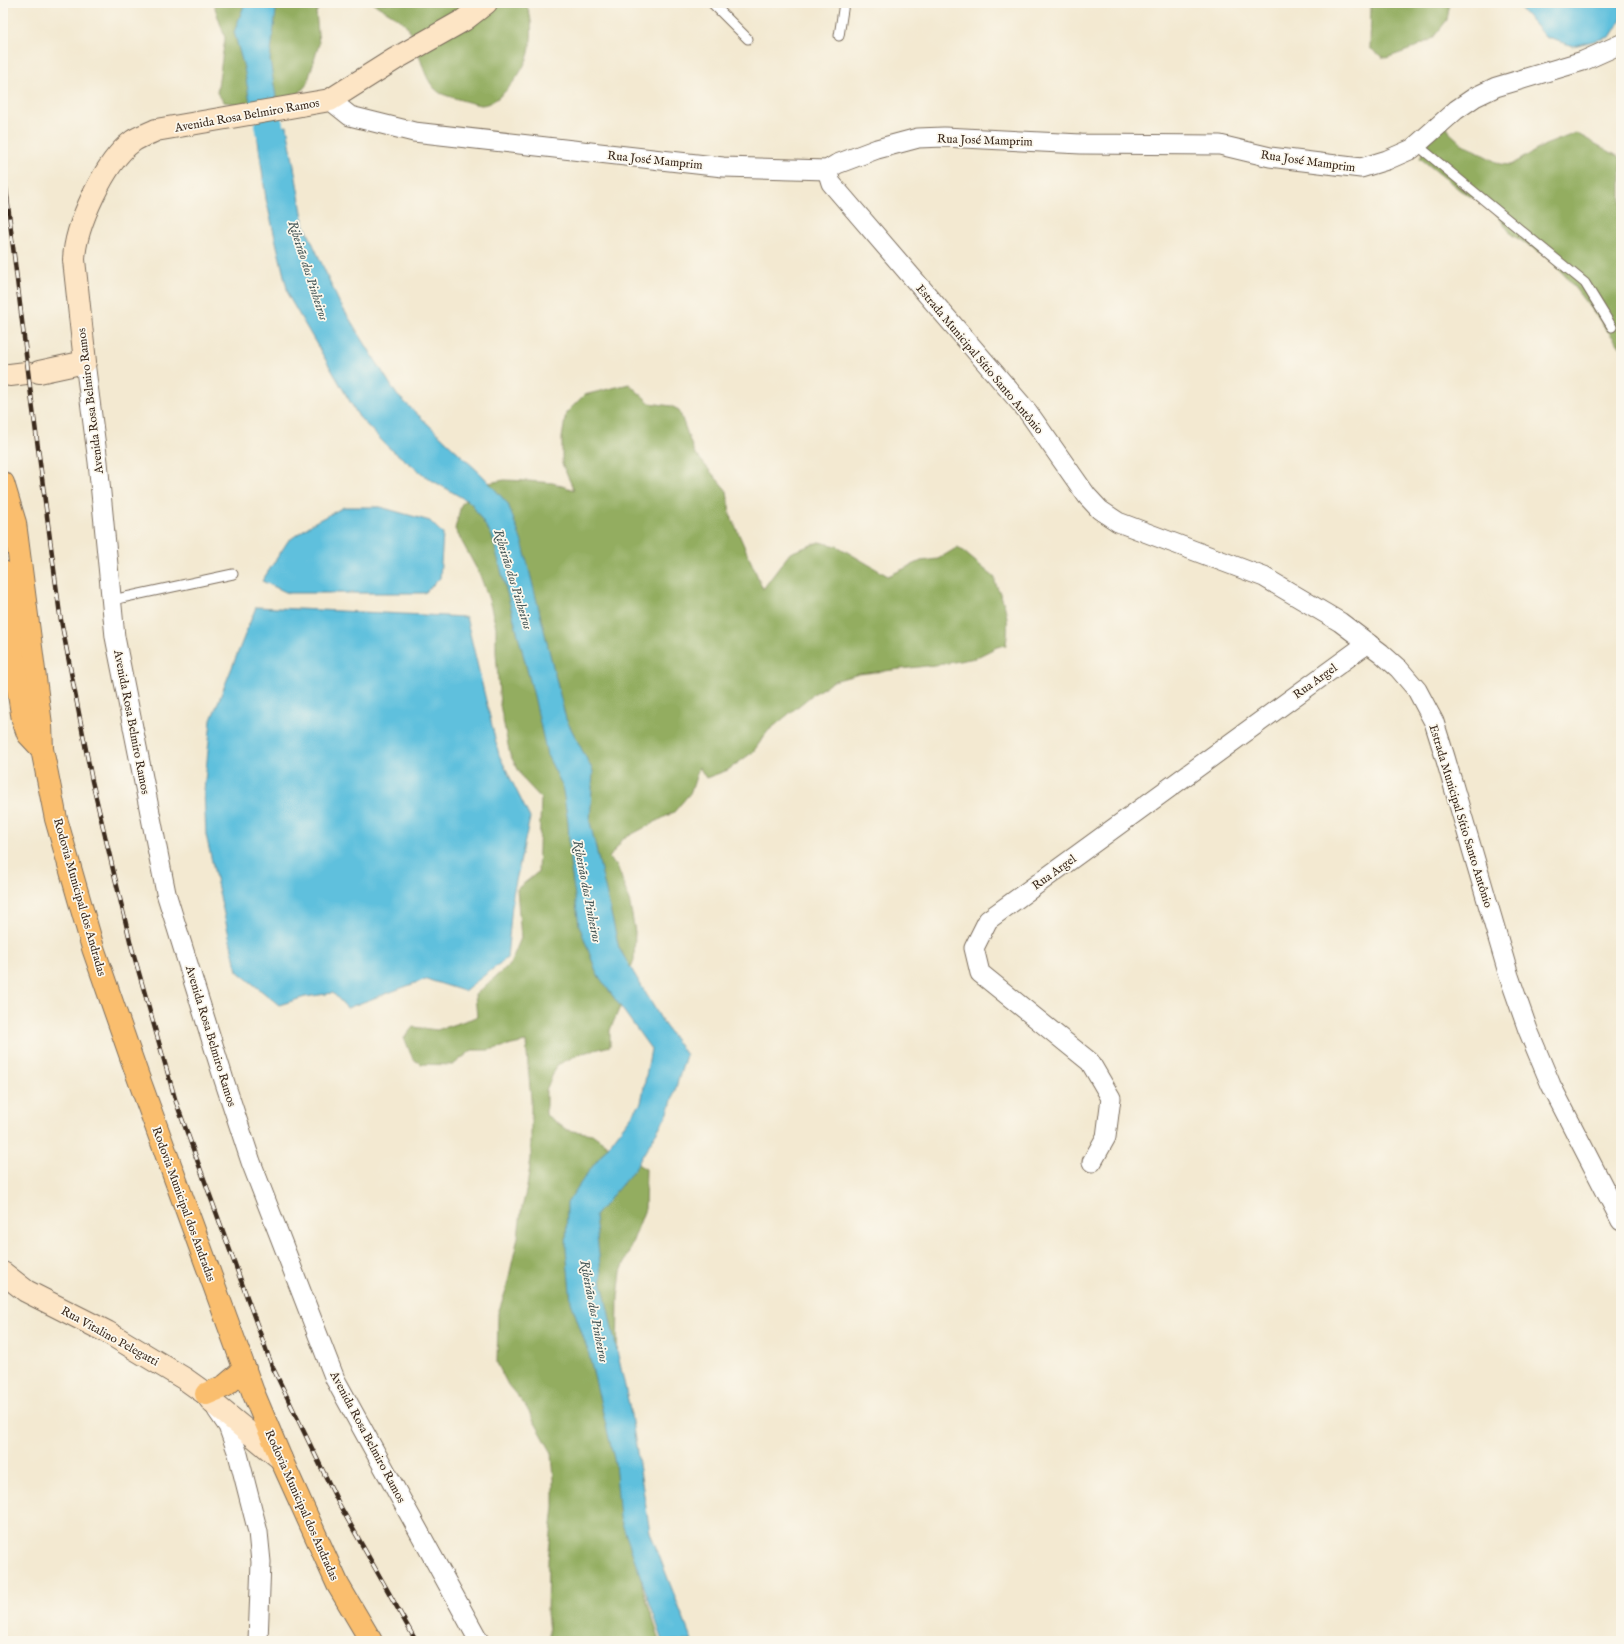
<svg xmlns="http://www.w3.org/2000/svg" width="1624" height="1644" font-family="'IM FELL English',serif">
<rect width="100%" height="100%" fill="#fbf7ec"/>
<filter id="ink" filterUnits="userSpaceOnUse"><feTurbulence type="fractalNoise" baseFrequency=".025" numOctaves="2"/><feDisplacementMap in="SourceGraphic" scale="8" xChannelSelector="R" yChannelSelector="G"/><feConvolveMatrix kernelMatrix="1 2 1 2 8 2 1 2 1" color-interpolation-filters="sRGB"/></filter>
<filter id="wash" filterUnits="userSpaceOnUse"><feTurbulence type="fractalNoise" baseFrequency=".012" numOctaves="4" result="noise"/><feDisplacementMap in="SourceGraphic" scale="16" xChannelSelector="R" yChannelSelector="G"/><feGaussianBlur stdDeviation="0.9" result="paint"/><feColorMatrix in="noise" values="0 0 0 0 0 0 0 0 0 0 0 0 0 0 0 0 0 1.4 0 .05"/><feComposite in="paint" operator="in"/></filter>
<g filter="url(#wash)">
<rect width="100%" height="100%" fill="#f3e9d1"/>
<g fill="#93ad60" stroke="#676c3f">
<path d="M215 3H325L316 12 319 44 307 84 297 96 243 105 224 102 217 93 225 38 215 8Z"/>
<path d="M373 3H525C534 17 532 38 529 53 525 70 500 105 481 105 477 105 443 95 440 93 420 80 421 44 406 25 400 18 381 9 373 3Z"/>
<path d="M1371 3H1450L1447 20 1432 39 1409 50 1386 58 1382 57 1370 48Z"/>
<path d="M1446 124 1450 133 1461 143 1500 164 1511 165 1545 145 1576 133 1621 158V348L1567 278 1548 257 1512 235 1493 209 1461 191 1420 158 1430 140Z"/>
<path d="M629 384 650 403 671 406 679 410 694 452 727 491 730 514 763 589 790 553 819 542 837 546 888 576 921 561 938 559 958 547 995 578V582C1006 606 1010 617 1006 645L997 647 975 658 943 664 859 674 834 681 812 695 768 731 753 752 728 770 706 778 699 767 691 792 674 812 623 839 609 858 617 866 621 876 630 904 635 932 634 960 625 983 620 1007 610 1030V1046L579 1054 557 1065 546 1090V1115L567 1130 592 1134 617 1152 646 1169 645 1209 621 1272 618 1297 616 1432 643 1589 660 1641H550L547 1613 548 1560 554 1507V1479L552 1453 525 1405 508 1385 497 1363 498 1313 506 1290 518 1237 521 1212 527 1187 531 1159V1100L526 1042 488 1050H472L453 1065 421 1064 413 1059 404 1038 413 1027 437 1030 477 1017 475 995 510 964 521 938 517 889 538 872 541 798 524 780 510 755 500 705 496 652V627L489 600 480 575 455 529 461 505 478 485 504 480 528 481 553 483 574 490 562 464V438L566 413 584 395Z"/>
</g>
<g fill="#5fc0dd" stroke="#4d757e">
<path d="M245 3H277L270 60 277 103 251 108 244 68 234 32Z"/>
<path d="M1516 3H1621V20L1610 37 1573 46 1545 37Z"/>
<path d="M287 126 304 224 339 302 397 395 483 476 508 504 523 545 566 719 593 771 590 822 619 948 664 1024 686 1055 668 1113 634 1170 595 1216 602 1283 630 1409 650 1532 692 1641H663L620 1518 615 1463 588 1351 571 1302 566 1249 567 1203 586 1175 641 1103 651 1049 597 974 579 925 570 862 568 822 562 785 547 755 534 696 492 536 471 503 428 478 388 447 359 417 289 297 266 199 257 133Z"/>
<path d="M344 507H380L430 521 443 534 440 578 425 593H288L262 581 288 541 315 522Z"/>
<path d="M256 607 466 617 499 755 530 818 513 894 507 958 464 991 426 979 347 1008 333 993 305 997 279 1005 237 971 206 835 204 791 211 720Z"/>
</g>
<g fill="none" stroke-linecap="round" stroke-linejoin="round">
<path stroke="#5fc0dd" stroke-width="28" d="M269 125 279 168"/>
</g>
</g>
<g filter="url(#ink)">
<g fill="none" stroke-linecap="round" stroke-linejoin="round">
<defs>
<g id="lane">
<path d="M712 3 748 39"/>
<path d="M839 36 844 3"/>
<path d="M1417 145 1585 283 1612 327"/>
<path d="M112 600 233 574"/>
</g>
<g id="street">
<path d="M330 100 350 116 414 132 723 167 827 170 837 164 877 149 918 138 944 137 1081 144 1220 145 1270 157 1361 168 1387 160 1412 149 1456 110 1475 97 1496 87 1583 61 1621 44"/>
<path d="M827 170 831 183 1028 412 1087 496 1100 510 1118 522 1264 577 1340 622 1381 653 1399 669 1417 690 1434 722 1445 757 1509 976 1528 1030 1551 1085 1621 1221"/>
<path d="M85 362 98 462 115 637 166 893 224 1080 251 1162 335 1379 479 1641"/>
<path d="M1092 1162 1106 1137 1111 1098 1090 1062 980 973 974 948 988 920 1368 643"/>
<path d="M217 1410 228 1426 238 1454 258 1532 261 1562 258 1641"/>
</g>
<g id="secondary">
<path d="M39 372 85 362 74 260C75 226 105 161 133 141 140 136 149 134 156 130L330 100 395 59 464 20 486 3"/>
<path d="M10 375 26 373"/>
<path d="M3 1273 26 1291 107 1332 185 1379 206 1394 213 1403 281 1459"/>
</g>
<g id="primary">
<path d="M3 483 15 523 41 725 42 749 56 819 93 948 137 1074 253 1392 281 1459 338 1585 371 1641"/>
<path d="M3 572 9 631 23 720 28 734 42 749"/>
<path d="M206 1394 225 1386 245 1369"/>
</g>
</defs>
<use href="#lane" stroke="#7b6d5d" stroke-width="11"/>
<use href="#street" stroke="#7b6d5d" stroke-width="21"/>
<use href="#secondary" stroke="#7b6d5d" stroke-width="24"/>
<use href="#primary" stroke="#7b6d5d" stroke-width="24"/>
<use href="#lane" stroke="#fff" stroke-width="9"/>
<use href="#street" stroke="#fff" stroke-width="19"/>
<use href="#secondary" stroke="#fde5c5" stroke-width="22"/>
<use href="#primary" stroke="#fabe6e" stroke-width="22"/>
<defs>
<path id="rail" d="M3 164 30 387 60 615 92 781 131 945 176 1102 272 1366 339 1504 416 1641"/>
</defs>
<use href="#rail" stroke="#3b2a1e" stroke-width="4.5"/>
<use href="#rail" stroke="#fbf7ec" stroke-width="3" stroke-dasharray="9" stroke-linecap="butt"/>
</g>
</g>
<g text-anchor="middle" stroke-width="3.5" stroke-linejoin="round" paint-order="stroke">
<g font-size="12" fill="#3b2a1e" stroke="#fbf7ec">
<text transform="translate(247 115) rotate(-10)" y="4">Avenida Rosa Belmiro Ramos</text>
<text transform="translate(985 140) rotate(2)" y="4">Rua José Mamprim</text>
<text transform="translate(655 160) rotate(6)" y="4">Rua José Mamprim</text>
<text transform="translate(1308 161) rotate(8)" y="4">Rua José Mamprim</text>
<text transform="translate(980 359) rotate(50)" y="4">Estrada Municipal Sítio Santo Antônio</text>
<text transform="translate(90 401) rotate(-97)" y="4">Avenida Rosa Belmiro Ramos</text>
<text transform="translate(1315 681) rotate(-36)" y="4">Rua Argel</text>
<text transform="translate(132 722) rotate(79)" y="4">Avenida Rosa Belmiro Ramos</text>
<text transform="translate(1461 816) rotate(73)" y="4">Estrada Municipal Sítio Santo Antônio</text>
<text transform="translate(1054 872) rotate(-36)" y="4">Rua Argel</text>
<text transform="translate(80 897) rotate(74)" y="4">Rodovia Municipal dos Andradas</text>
<text transform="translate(211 1036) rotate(73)" y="4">Avenida Rosa Belmiro Ramos</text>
<text transform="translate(184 1204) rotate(70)" y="4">Rodovia Municipal dos Andradas</text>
<text transform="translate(110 1336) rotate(29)" y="4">Rua Vitalino Pelegatti</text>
<text transform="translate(368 1437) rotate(62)" y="4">Avenida Rosa Belmiro Ramos</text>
<text transform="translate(302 1505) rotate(66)" y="4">Rodovia Municipal dos Andradas</text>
</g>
<g font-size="13" font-style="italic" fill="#465757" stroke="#fbf7ec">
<text transform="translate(309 270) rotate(72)" y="5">Ribeirão dos Pinheiros</text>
<text transform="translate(514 579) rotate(73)" y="5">Ribeirão dos Pinheiros</text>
<text transform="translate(588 891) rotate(79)" y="5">Ribeirão dos Pinheiros</text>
<text transform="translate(595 1311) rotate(79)" y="5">Ribeirão dos Pinheiros</text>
</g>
</g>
<rect width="1624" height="1644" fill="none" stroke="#fbf7ec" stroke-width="16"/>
</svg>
